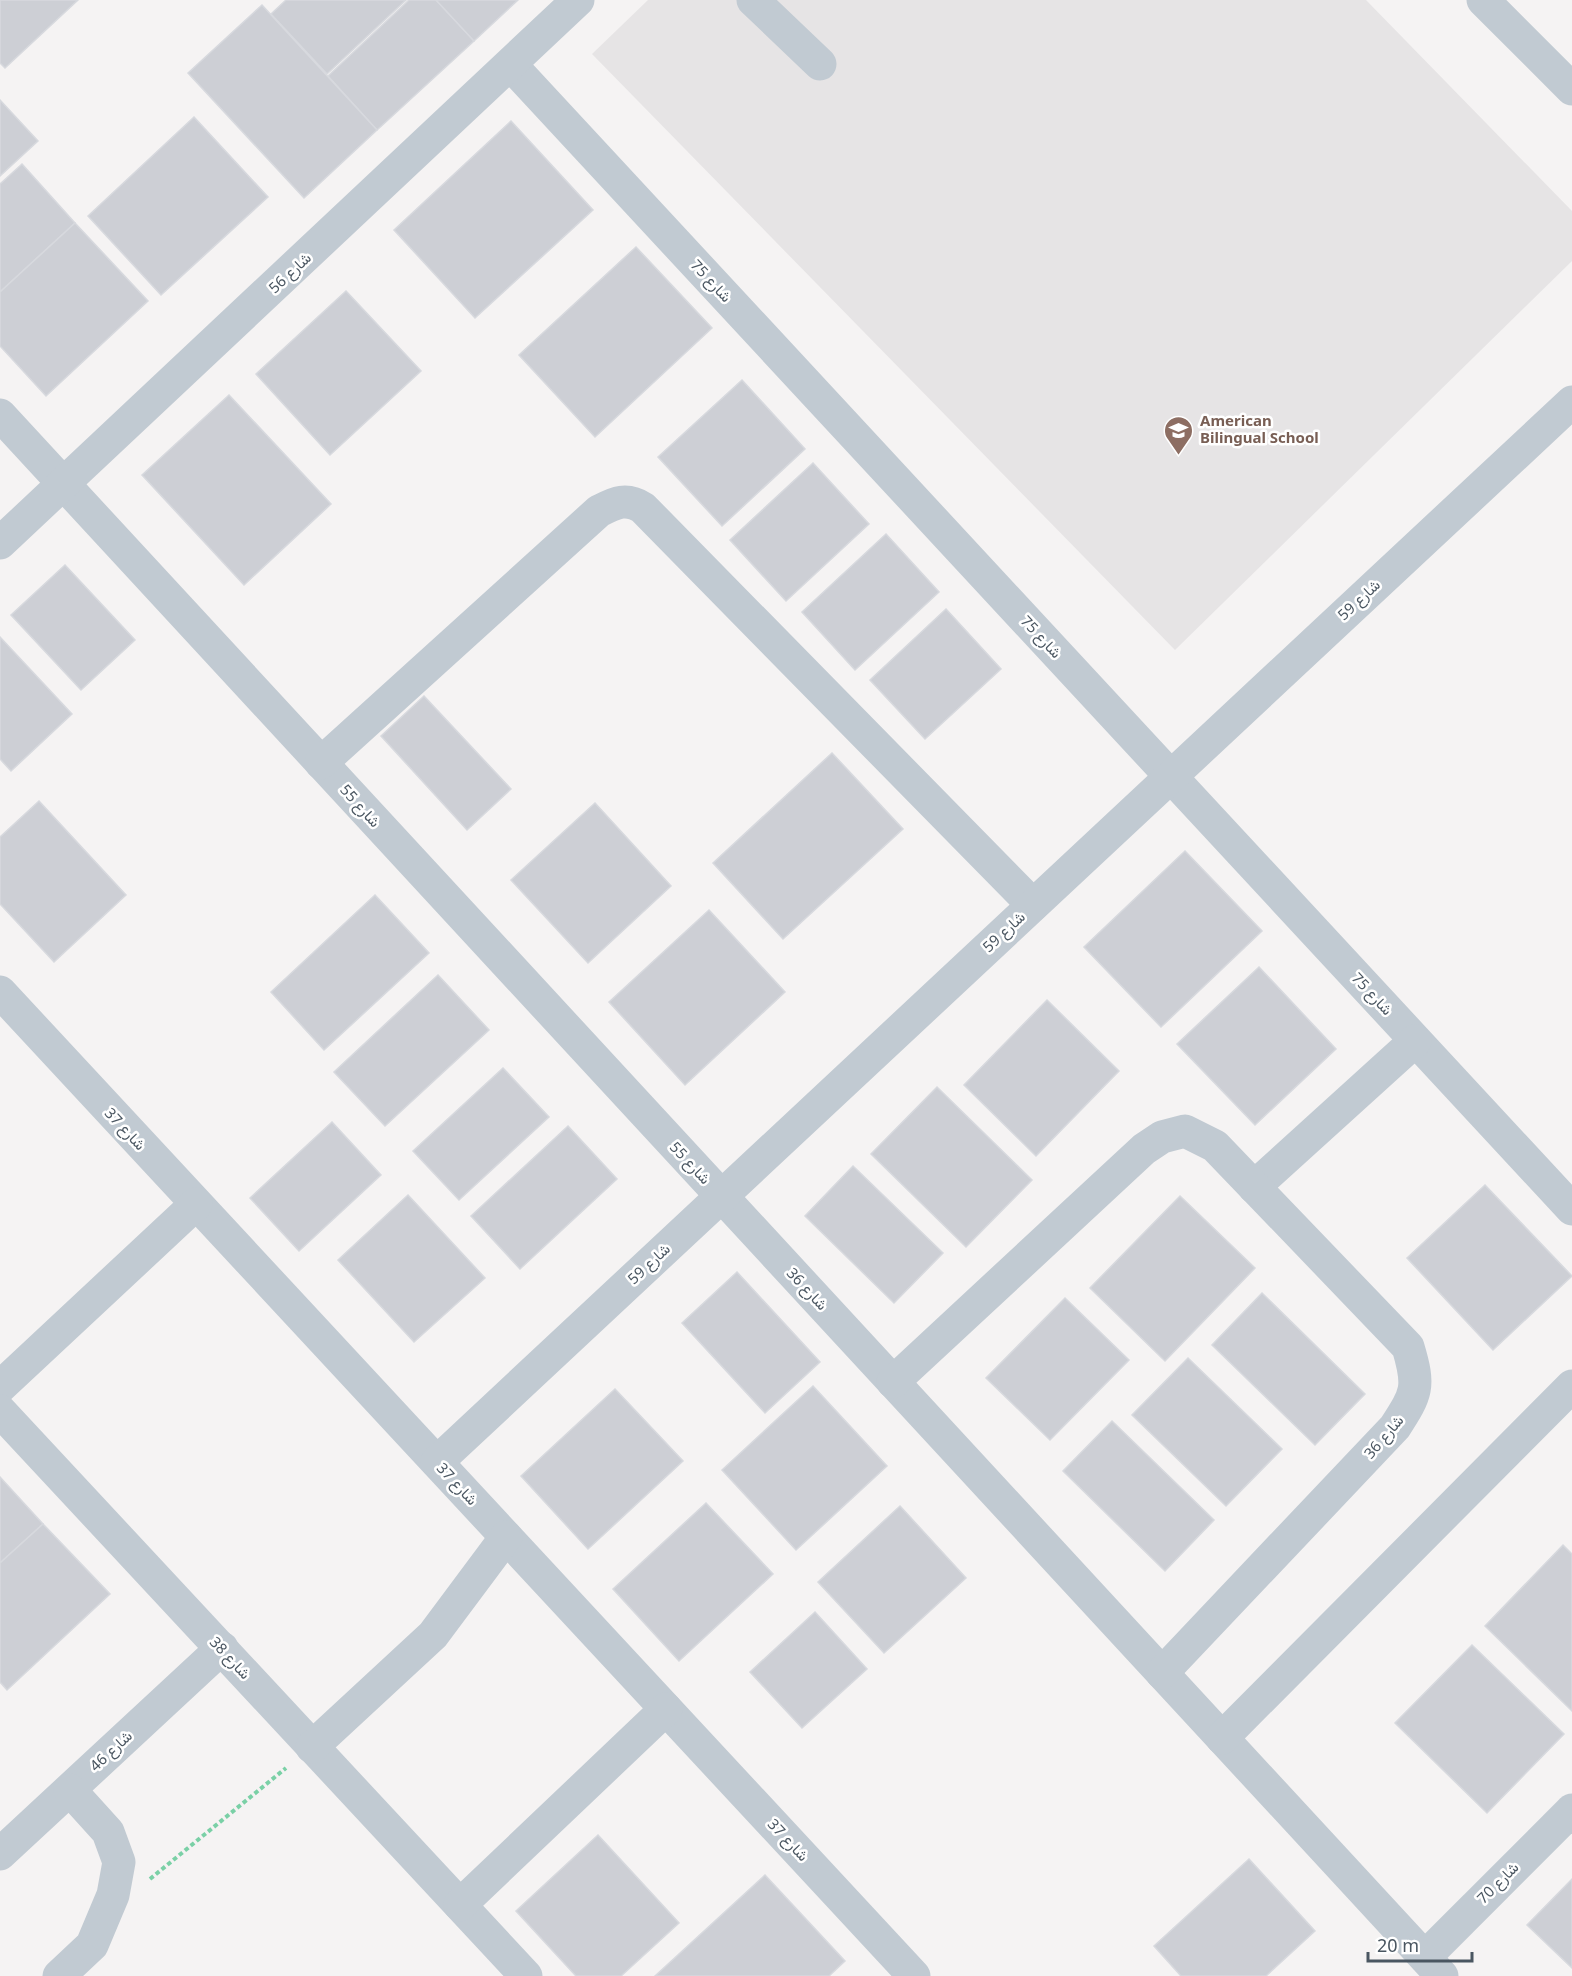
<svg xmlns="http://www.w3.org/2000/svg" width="1572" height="1976" font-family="'Noto Sans',Vazirmatn,sans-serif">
<rect width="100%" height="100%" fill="#f5f3f3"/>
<path fill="#e6e4e5" d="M648 0H1366L1572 211V261L1175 650 592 54Z"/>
<g fill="#cdcfd5" stroke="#d7d9de" stroke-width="1.5">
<path d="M0 0H78L5 68 0 63Z"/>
<path d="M286 0H406L327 74 271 14Z"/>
<path d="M409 0H436L474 41 377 130 328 76Z"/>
<path d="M436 0H518L474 41Z"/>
<path d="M262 5 377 130 304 198 188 73Z"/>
<path d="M0 100 38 141 0 176Z"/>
<path d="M194 117 268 197 161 295 88 216Z"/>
<path d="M511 121 593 210 475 318 394 230Z"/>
<path d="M22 164 75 223 0 292V184Z"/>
<path d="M75 223 148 301 46 396 0 346V292Z"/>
<path d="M636 247 712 328 595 437 519 355Z"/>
<path d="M346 291 421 371 330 455 256 374Z"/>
<path d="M742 380 805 449 722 526 658 457Z"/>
<path d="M229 395 331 504 244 585 142 475Z"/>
<path d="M813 463 869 524 786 601 730 540Z"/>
<path d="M886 534 939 592 855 670 802 612Z"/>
<path d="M65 565 135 640 81 690 11 615Z"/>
<path d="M946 609 1001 669 925 739 870 680Z"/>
<path d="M0 637 72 714 11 771 0 759Z"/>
<path d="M424 696 511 789 467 830 381 736Z"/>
<path d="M832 753 903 829 783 939 713 863Z"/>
<path d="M39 801 126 895 54 962 0 904V837Z"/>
<path d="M595 803 671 886 588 963 511 880Z"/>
<path d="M1185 851 1262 931 1161 1027 1084 947Z"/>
<path d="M375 895 429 953 324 1050 271 992Z"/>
<path d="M709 910 785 992 685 1085 609 1002Z"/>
<path d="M1259 967 1336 1049 1255 1125 1177 1044Z"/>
<path d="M438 975 489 1030 385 1126 334 1072Z"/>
<path d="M1047 1000 1119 1071 1036 1156 964 1085Z"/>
<path d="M503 1068 549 1117 459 1200 413 1151Z"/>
<path d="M937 1087 1032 1180 966 1247 871 1154Z"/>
<path d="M332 1122 381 1175 299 1251 250 1198Z"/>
<path d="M568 1126 617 1179 520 1269 471 1216Z"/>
<path d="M853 1166 943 1253 894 1303 805 1216Z"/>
<path d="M1485 1185 1572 1276 1493 1350 1407 1258Z"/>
<path d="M408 1195 485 1278 414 1342 338 1260Z"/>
<path d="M1180 1196 1255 1268 1165 1361 1090 1288Z"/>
<path d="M737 1272 820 1362 765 1413 682 1323Z"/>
<path d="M1262 1293 1365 1394 1315 1445 1212 1345Z"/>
<path d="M1065 1298 1129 1360 1050 1440 986 1378Z"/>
<path d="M1188 1358 1282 1449 1226 1506 1132 1415Z"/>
<path d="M813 1386 887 1466 796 1550 722 1470Z"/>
<path d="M615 1389 683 1461 588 1549 521 1476Z"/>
<path d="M1112 1421 1214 1520 1165 1571 1063 1471Z"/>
<path d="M0 1477 43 1524 0 1563Z"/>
<path d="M706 1503 773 1574 679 1661 613 1589Z"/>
<path d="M900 1506 966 1578 884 1653 818 1582Z"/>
<path d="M43 1524 110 1594 7 1690 0 1682V1563Z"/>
<path d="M1563 1545 1572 1554V1711L1485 1626Z"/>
<path d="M815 1612 867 1669 802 1728 750 1672Z"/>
<path d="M1472 1645 1564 1734 1487 1813 1395 1723Z"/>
<path d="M598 1835 679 1923 621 1976H576L516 1911Z"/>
<path d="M1249 1859 1315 1931 1266 1976H1181L1154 1946Z"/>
<path d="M765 1875 845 1961 829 1976H655Z"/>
<path d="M1572 1879V1968L1527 1925Z"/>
</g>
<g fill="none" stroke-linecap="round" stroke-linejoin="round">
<path stroke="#7ad0a6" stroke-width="4" stroke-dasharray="4.5 3" stroke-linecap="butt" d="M150 1879 286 1768"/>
<g stroke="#c1cad2" stroke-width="33">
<path d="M753 0 820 64"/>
<path d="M1483 0 1572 89"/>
<path d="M511 65 1572 1209"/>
<path d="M0 415 1442 1976"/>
<path d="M0 543 578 0"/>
<path d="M321 763 599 511C615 503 626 497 643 508L1033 905"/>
<path d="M0 992 914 1976"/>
<path d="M1254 1187 1415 1041"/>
<path d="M893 1382 1144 1149 1162 1137 1185 1131 1215 1146 1408 1347C1420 1387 1417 1393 1395 1427L1162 1673"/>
<path d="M0 1387 196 1204"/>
<path d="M0 1411 526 1976"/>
<path d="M437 1462 1572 402"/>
<path d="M1222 1738 1572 1386"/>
<path d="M312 1747 433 1635 506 1537"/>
<path d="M0 1854 222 1648"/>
<path d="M460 1905 666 1709"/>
<path d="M1425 1957 1572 1810"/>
<path d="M59 1976 92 1945 113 1895 119 1862 108 1832 70 1790"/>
</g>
</g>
<defs>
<symbol id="school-pin" viewBox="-11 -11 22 30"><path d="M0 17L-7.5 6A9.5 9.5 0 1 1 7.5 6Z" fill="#8d6e63" stroke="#fff"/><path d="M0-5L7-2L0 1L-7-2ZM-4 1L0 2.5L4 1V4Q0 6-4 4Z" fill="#fff"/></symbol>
</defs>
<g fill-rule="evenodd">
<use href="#school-pin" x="1162" y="414" width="33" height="45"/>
</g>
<g text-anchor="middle" stroke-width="5" stroke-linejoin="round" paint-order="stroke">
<g font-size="15" fill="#4a5661" stroke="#fff">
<text transform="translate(290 273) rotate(-43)" y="5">شارع 56</text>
<text transform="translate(711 281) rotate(47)" y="5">شارع 75</text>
<text transform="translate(1359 600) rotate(-43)" y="5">شارع 59</text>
<text transform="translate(1041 637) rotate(47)" y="5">شارع 75</text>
<text transform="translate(360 806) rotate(48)" y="5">شارع 55</text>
<text transform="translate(1004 932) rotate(-43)" y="5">شارع 59</text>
<text transform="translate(1372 994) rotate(47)" y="5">شارع 75</text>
<text transform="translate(125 1129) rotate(47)" y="5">شارع 37</text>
<text transform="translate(690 1163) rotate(47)" y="5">شارع 55</text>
<text transform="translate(649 1264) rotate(-43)" y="5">شارع 59</text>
<text transform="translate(807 1289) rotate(47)" y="5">شارع 36</text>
<text transform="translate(1384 1437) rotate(-50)" y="5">شارع 36</text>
<text transform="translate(457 1484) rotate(47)" y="5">شارع 37</text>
<text transform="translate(230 1658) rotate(47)" y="5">شارع 38</text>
<text transform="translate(111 1751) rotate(-43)" y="5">شارع 46</text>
<text transform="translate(788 1840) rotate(47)" y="5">شارع 37</text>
<text transform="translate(1498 1883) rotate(-45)" y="5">شارع 70</text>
</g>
<g font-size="15" font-weight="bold" fill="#785e54" stroke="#fff" text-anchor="start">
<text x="1200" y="426">American<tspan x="1200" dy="17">Bilingual School</tspan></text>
</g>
</g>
<path d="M1368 1952v9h104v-9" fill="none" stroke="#4a5661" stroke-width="3"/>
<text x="1377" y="1952" font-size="18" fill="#4a5661" stroke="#ffffff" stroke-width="4.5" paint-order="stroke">20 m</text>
</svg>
